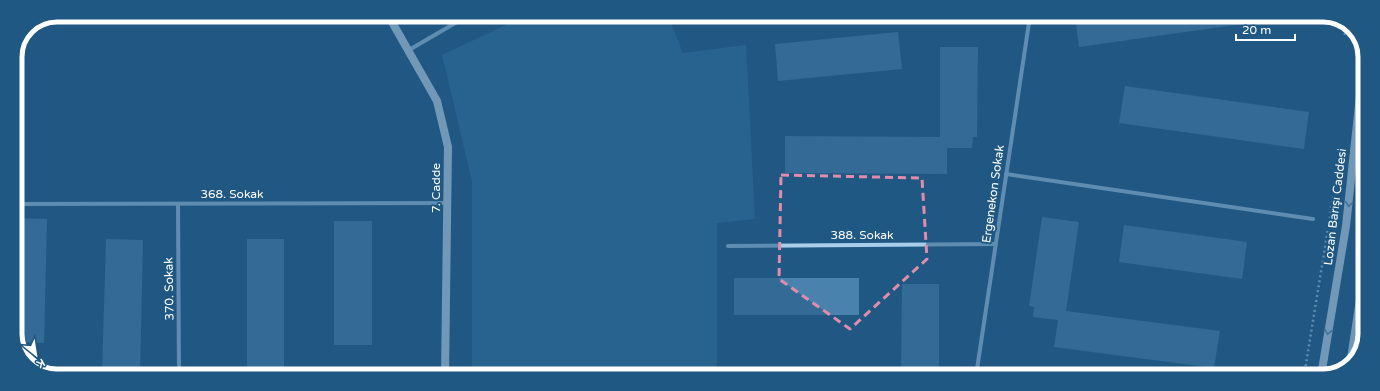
<svg xmlns="http://www.w3.org/2000/svg" width="1380" height="391" font-family="'Varela Round',sans-serif">
<rect width="100%" height="100%" fill="#205884"/>
<path fill="#3171a1" d="M525 16H668L683 53 746 45 755 219 717 223V375H472V181L442 55Z"/>
<g fill="#4982ad">
<path d="M1075 16H1263V21L1079 47Z"/>
<path d="M898 32 902 69 778 81 775 44Z"/>
<path d="M940 47H978L977 137H973L972 148H947V174L785 173V136L940 137Z"/>
<path d="M1125 86 1309 112 1304 149 1119 123Z"/>
<path d="M1042 217 1079 222 1066 311 1220 331 1214 368 1054 347 1058 320 1033 317 1034 307 1029 306Z"/>
<path d="M15 218 47 219 44 343 17 342 15 337Z"/>
<rect x="334" y="221" width="38" height="124"/>
<path d="M1124 225 1247 242 1242 279 1119 262Z"/>
<path d="M106 239 143 240 140 375H102Z"/>
<rect x="247" y="239" width="37" height="136"/>
<rect x="734" y="278" width="125" height="37"/>
<path d="M902 284H939V375L901 376Z"/>
<rect x="747" y="374" width="50" height="1"/>
</g>
<g fill="none" stroke-linecap="round" stroke-linejoin="round">
<g stroke="#a8cee9" stroke-width="2.5" stroke-dasharray="2 3" stroke-linecap="butt">
<path d="M1344 23 1345 36"/>
<path d="M1304 376 1335 186"/>
</g>
<g stroke="#a8cee9" stroke-width="4">
<path d="M409 50 469 15"/>
<path d="M1006 174 1313 219"/>
<path d="M15 204 448 203"/>
<path d="M178 204 179 375"/>
<path d="M728 246 996 244"/>
<path d="M1355 336 1364 337"/>
<path d="M976 376 1030 16"/>
</g>
<g stroke="#d3e7f7" stroke-width="8">
<path d="M388 15 437 101 448 147 445 375"/>
<path d="M1350 365 1364 273"/>
<path d="M1321 376 1346 226 1362 77 1359 39"/>
</g>
</g>
<defs><path id="oneway-chevron" d="M-2-3.5L2.5 0L-2 3.5" fill="none" stroke-width="1.6" stroke-linecap="round" stroke-linejoin="round"/></defs>
<g stroke="#6891b2">
<use href="#oneway-chevron" transform="translate(1349 204) rotate(96)"/>
<use href="#oneway-chevron" transform="translate(1328 332) rotate(100)"/>
</g>
<path d="M0 0H1380V391H0ZM781 175 922 178 927 259 850 329 779 279Z" fill="#205884" fill-opacity=".55" fill-rule="evenodd"/>
<path fill="none" stroke="#e08cad" stroke-width="3" stroke-dasharray="8 5" stroke-linejoin="round" d="M781 175 922 178 927 259 850 329 779 279Z"/>
<g text-anchor="middle" stroke-width="4" stroke-linejoin="round" paint-order="stroke">
<g font-size="12" fill="#fff" stroke="#205884">
<text transform="translate(436 188) rotate(-90)" y="4">7. Cadde</text>
<text x="232" y="198">368. Sokak</text>
<text transform="translate(993 194) rotate(-82)" y="4">Ergenekon Sokak</text>
<text transform="translate(1335 207) rotate(-83)" y="4">Lozan Barışı Caddesi</text>
<text x="862" y="239">388. Sokak</text>
<text transform="translate(169 289) rotate(-91)" y="4">370. Sokak</text>
</g>
</g>
<path d="M0 0H1380V391H0ZM57 22H1323A35 35 0 0 1 1358 57V334A35 35 0 0 1 1323 369H57A35 35 0 0 1 22 334V57A35 35 0 0 1 57 22Z" fill="#205884" fill-rule="evenodd"/>
<path fill="none" stroke="#fff" stroke-width="5" d="M57 22H1323A35 35 0 0 1 1358 57V334A35 35 0 0 1 1323 369H57A35 35 0 0 1 22 334V57A35 35 0 0 1 57 22Z"/>
<g transform="translate(36 355) rotate(150)" stroke="#205884" stroke-width="3" paint-order="stroke">
<path d="M0-3L7 15L0 10L-7 15Z" fill="#ffffff"/>
<text y="-6" font-size="11" font-weight="bold" text-anchor="middle" fill="#ffffff">K</text>
</g>
<path d="M1236 34v6h59v-6" fill="none" stroke="#ffffff" stroke-width="2"/>
<text x="1242" y="34" font-size="12" fill="#ffffff" stroke="#205884" stroke-width="3" paint-order="stroke">20 m</text>
</svg>
